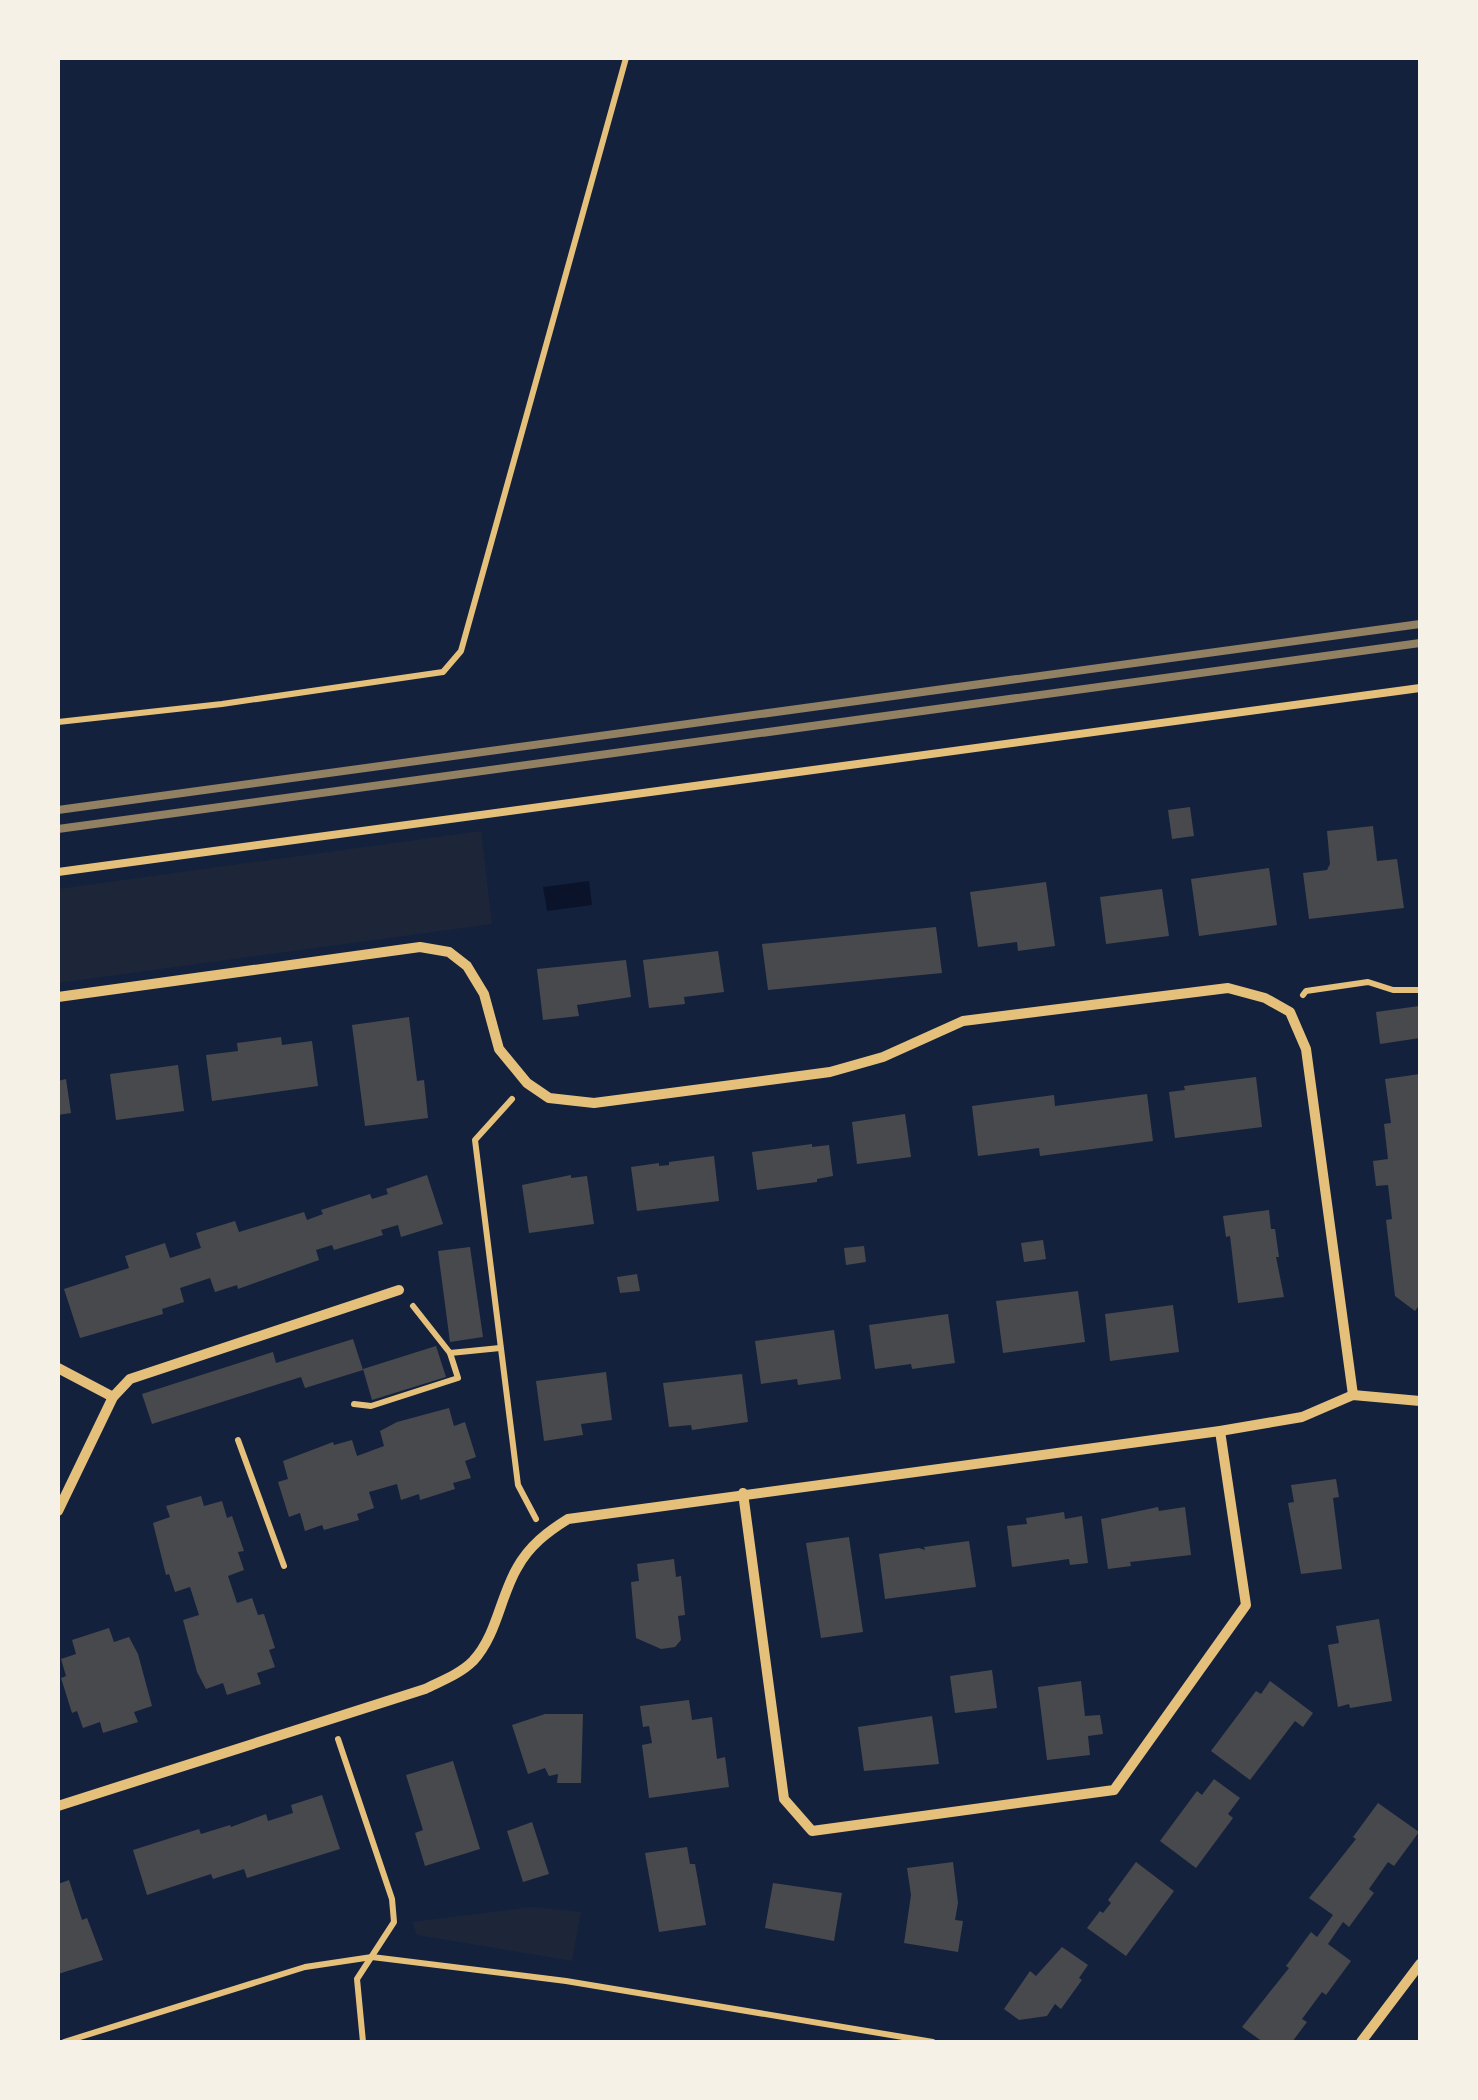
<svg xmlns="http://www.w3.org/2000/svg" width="1478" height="2100" font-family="'Fira Sans Condensed',sans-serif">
<rect width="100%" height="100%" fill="#14213d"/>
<g fill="#1d2539">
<path d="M481 831 492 924 58 983V889Z"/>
<path d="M531 1907 581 1912 572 1961 417 1935 412 1922Z"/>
</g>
<path fill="#0b132b" d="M589 881 592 905 547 911 543 887Z"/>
<g fill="#48494c">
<path d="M1190 807 1194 836 1172 839 1168 810Z"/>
<path d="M1373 826 1377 861 1397 859 1404 908 1309 919 1303 873 1327 870 1330 864 1327 831Z"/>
<path d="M1269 868 1277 925 1199 936 1191 879Z"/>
<path d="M1046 882 1055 946 1018 951 1017 942 978 947 970 892Z"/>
<path d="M1162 889 1169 936 1106 944 1100 897Z"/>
<path d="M936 927 942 973 768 990 762 944Z"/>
<path d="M718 951 724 992 684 997 685 1004 649 1008 643 960Z"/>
<path d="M626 960 631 997 577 1005 579 1016 543 1020 537 969Z"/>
<path d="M1419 1006 1420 1038 1380 1044 1376 1012Z"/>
<path d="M409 1017 417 1081 424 1080 428 1118 365 1126 352 1025Z"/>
<path d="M281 1037 282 1045 312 1041 318 1086 212 1101 206 1055 238 1051 237 1043Z"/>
<path d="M178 1065 184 1111 116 1120 110 1074Z"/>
<path d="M1420 1074V1304L1415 1311 1395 1296 1386 1220 1392 1219 1388 1185 1376 1186 1373 1161 1388 1159 1384 1124 1391 1123 1385 1079Z"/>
<path d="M1256 1077 1262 1127 1175 1138 1169 1092 1185 1090 1184 1086Z"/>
<path d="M66 1079 71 1113 58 1115V1081Z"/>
<path d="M1147 1094 1153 1141 1040 1156 1039 1148 978 1156 972 1106 1054 1095 1055 1106Z"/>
<path d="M905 1114 911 1157 857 1164 852 1122Z"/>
<path d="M812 1144V1147L829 1145 833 1176 817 1179V1182L757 1190 752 1152Z"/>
<path d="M714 1156 719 1201 637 1211 631 1167 659 1163V1166L669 1165V1162Z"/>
<path d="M427 1175 443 1224 401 1237 398 1225 381 1230 383 1235 334 1250 332 1245 316 1250 319 1260 238 1289 237 1285 215 1292 210 1278 180 1288 184 1302 162 1309 163 1314 80 1338 64 1289 129 1268 125 1256 165 1243 170 1258 201 1248 196 1233 235 1221 239 1232 304 1212 307 1220 323 1214 321 1210 370 1194 372 1199 388 1194 386 1189Z"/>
<path d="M571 1175V1178L587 1176 594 1224 529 1233 522 1185Z"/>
<path d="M1269 1210 1271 1229H1275L1279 1257H1276L1284 1297 1238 1303 1230 1236 1226 1237 1223 1216Z"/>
<path d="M1043 1240 1046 1259 1024 1262 1021 1243Z"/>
<path d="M864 1246 866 1262 846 1265 844 1248Z"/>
<path d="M470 1247 483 1337 450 1342 438 1251Z"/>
<path d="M637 1274 640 1291 620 1293 617 1277Z"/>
<path d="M1078 1291 1085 1342 1003 1353 996 1301Z"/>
<path d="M1173 1305 1179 1352 1110 1361 1105 1314Z"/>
<path d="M948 1314 955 1363 912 1369 911 1364 875 1369 869 1325Z"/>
<path d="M834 1330 841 1379 798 1385 797 1379 761 1384 755 1341Z"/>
<path d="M353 1339 363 1370 305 1388 301 1377 152 1424 142 1394 273 1352 276 1363Z"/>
<path d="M436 1346 446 1377 372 1400 363 1369Z"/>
<path d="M606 1372 612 1420 581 1424 583 1435 544 1441 536 1381Z"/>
<path d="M742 1374 748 1422 692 1430 691 1425 669 1427 663 1383Z"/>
<path d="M449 1408 454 1426 465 1422 476 1457 465 1461 471 1478 453 1483 455 1489 420 1500 419 1494 401 1500 397 1484 369 1492 374 1508 357 1514 359 1520 324 1530 322 1525 305 1531 300 1513 289 1517 278 1482 288 1479 283 1461 333 1442 334 1445 352 1440 357 1456 384 1446 380 1431 397 1422Z"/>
<path d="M1336 1479 1339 1497 1333 1498 1342 1569 1301 1574 1288 1503 1294 1502 1291 1485Z"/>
<path d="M201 1496 204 1506 222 1501 227 1518 232 1516 244 1551 238 1552 244 1570 228 1576 237 1603 252 1598 258 1615 264 1614 275 1648 269 1650 275 1667 257 1673 261 1684 227 1695 223 1683 206 1689 197 1672 183 1620 199 1615 190 1587 175 1592 169 1574 166 1575 153 1523 170 1517 166 1506Z"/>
<path d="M1158 1507 1159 1511 1185 1507 1191 1555 1130 1562 1131 1566 1108 1569 1101 1519Z"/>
<path d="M1064 1512 1065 1519 1082 1516 1088 1563 1070 1565 1069 1559 1012 1567 1007 1526 1027 1524 1026 1518Z"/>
<path d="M849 1537 863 1632 821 1638 806 1543Z"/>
<path d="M969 1541 976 1587 885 1599 879 1554 919 1548 925 1550 924 1547Z"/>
<path d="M674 1559 676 1577 681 1576 685 1615 678 1616 681 1640 675 1647 661 1649 636 1638 631 1582 639 1581 637 1564Z"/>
<path d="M1379 1619 1392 1701 1350 1708 1349 1704 1338 1707 1328 1645 1339 1643 1336 1626Z"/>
<path d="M109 1628 114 1642 129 1637 138 1654 152 1706 134 1712 138 1722 103 1733 100 1722 83 1728 77 1711 72 1713 61 1678 66 1676 61 1659 76 1654 72 1640Z"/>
<path d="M992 1670 997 1708 955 1713 950 1676Z"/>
<path d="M1081 1681 1085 1716 1100 1715 1103 1734 1088 1736 1090 1755 1047 1760 1038 1687Z"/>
<path d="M1270 1681 1313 1713 1303 1727 1295 1721 1250 1780 1211 1751 1256 1691 1261 1694Z"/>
<path d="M689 1700 692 1720 712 1717 717 1759 725 1757 729 1787 649 1798 642 1745 652 1743 649 1726 643 1727 640 1706Z"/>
<path d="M545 1714H583L581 1783H557L558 1774 549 1776 545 1768 528 1774 512 1725Z"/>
<path d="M932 1716 939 1764 864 1771 858 1727Z"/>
<path d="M453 1761 480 1849 425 1866 415 1833 423 1830 406 1775Z"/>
<path d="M1214 1779 1240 1798 1228 1814 1233 1818 1196 1868 1160 1841 1197 1791 1202 1795Z"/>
<path d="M322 1795 340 1849 247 1878 244 1869 213 1879 211 1874 147 1895 133 1850 199 1829 201 1834 230 1825 231 1827 266 1814 268 1821 293 1813 291 1805Z"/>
<path d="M1378 1803 1419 1832 1394 1866 1388 1862 1369 1889 1374 1893 1349 1927 1343 1922 1328 1944 1351 1961 1326 1995 1322 1992 1302 2019 1307 2022 1292 2042H1263L1242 2027 1289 1968 1286 1966 1311 1932 1317 1937 1333 1915 1309 1898 1356 1839 1353 1837Z"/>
<path d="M532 1822 549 1874 523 1882 507 1831Z"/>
<path d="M687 1847 690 1864H695L706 1925 659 1932 645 1853Z"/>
<path d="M953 1862 958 1903 955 1920 963 1921 958 1952 904 1943 911 1895 907 1868Z"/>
<path d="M1136 1862 1174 1891 1126 1956 1087 1928 1100 1911 1103 1913 1111 1903 1108 1900Z"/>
<path d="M69 1880 82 1920 87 1918 103 1960 58 1974V1884Z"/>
<path d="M773 1883 842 1893 834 1941 765 1928Z"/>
<path d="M1062 1947 1088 1965 1079 1978 1082 1980 1061 2009 1055 2004 1047 2016 1019 2020 1004 2009 1030 1971 1036 1976Z"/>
</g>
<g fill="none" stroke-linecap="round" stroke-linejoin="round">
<g stroke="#e5c07b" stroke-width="6">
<path d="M58 722 222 704 443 672 461 651 626 58"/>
<path d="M1303 995 1306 991 1368 982 1393 990H1420"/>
<path d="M512 1099 475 1140 518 1485 536 1519"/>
<path d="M413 1306 450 1353 500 1348"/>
<path d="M354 1404 371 1406 458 1378 450 1353"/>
<path d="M238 1440 284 1566"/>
<path d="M338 1739 392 1899 394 1922 357 1979 363 2042"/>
<path d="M64 2042 305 1967 372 1957 566 1981 933 2042"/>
</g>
<path stroke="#e5c07b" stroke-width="8" d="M58 872 1420 688"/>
<g stroke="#e5c07b" stroke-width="10">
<path d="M58 997 420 947 449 952 467 966 484 994 499 1049 527 1083 549 1098 594 1103 830 1072 883 1057 963 1021 1228 988 1265 998 1290 1012 1306 1049 1353 1395"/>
<path d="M58 1368 113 1397"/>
<path d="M743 1493 784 1799 812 1831 1114 1790 1246 1605 1220 1431"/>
<path d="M58 1511 113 1397 130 1379 399 1290"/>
<path d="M58 1806 425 1689C441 1681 460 1674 473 1661 497 1635 500 1597 517 1568 529 1546 547 1532 568 1519L1220 1431 1302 1417 1353 1395 1420 1401"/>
<path d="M1361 2042 1420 1964"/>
</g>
<g stroke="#918062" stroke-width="8">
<path d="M58 810 1420 624"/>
<path d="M58 829 1420 643"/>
</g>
</g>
<rect width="1478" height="2100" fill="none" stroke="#f6f1e7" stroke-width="120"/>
</svg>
